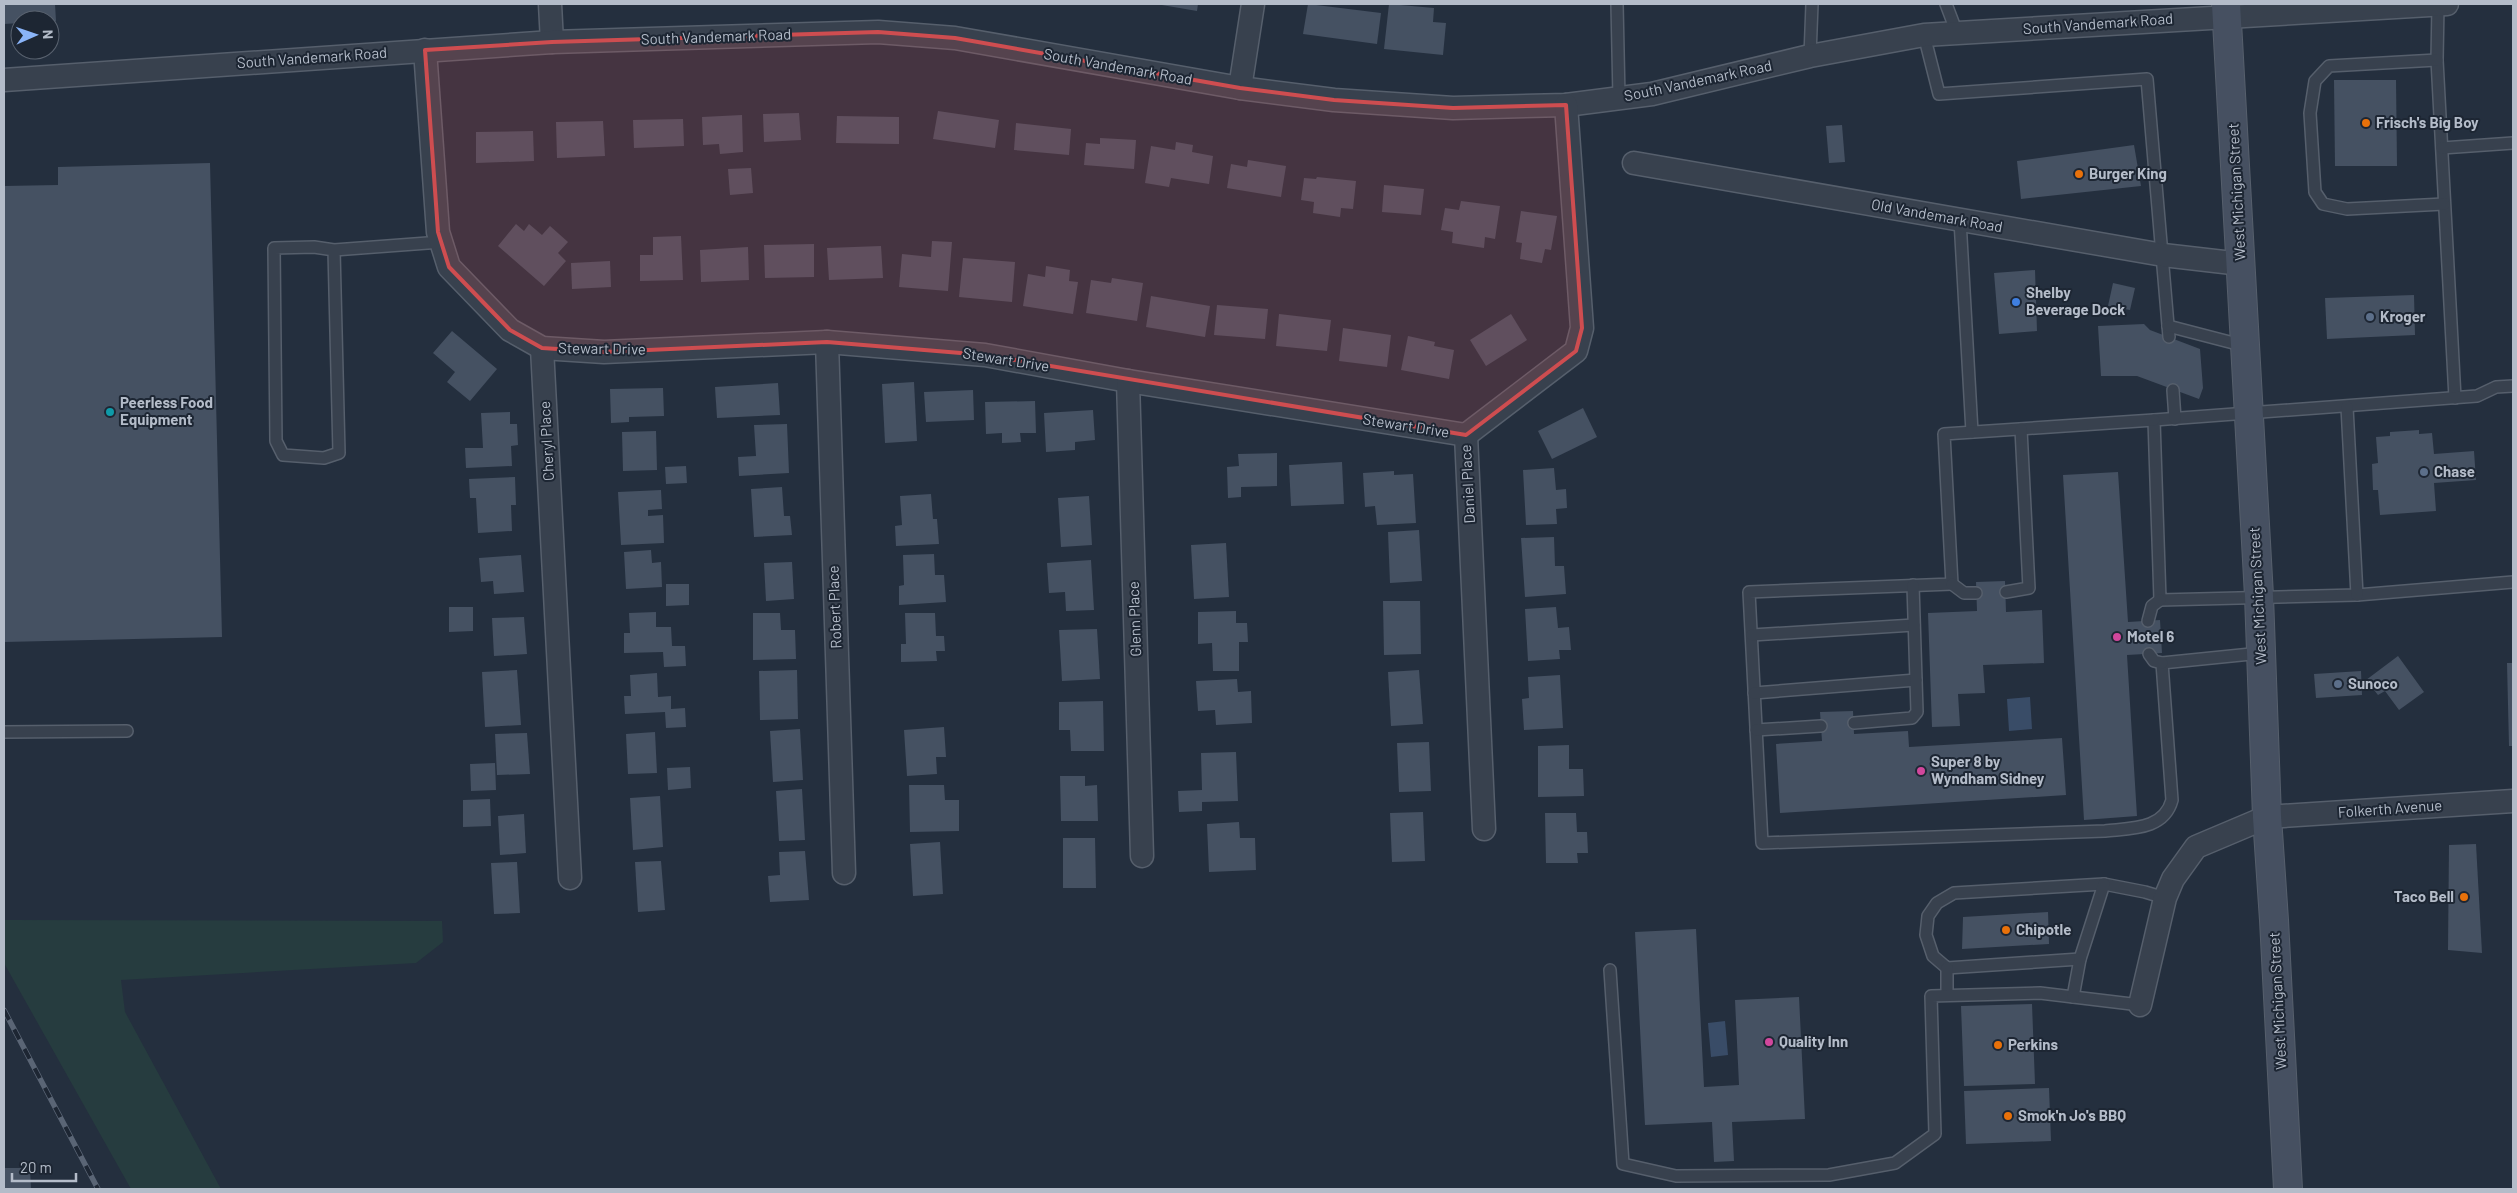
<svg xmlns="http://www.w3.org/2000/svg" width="2517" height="1193" font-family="Barlow,sans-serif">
<rect width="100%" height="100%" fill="#242f3e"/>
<path fill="#263c3f" d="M4 920 442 921 443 942 416 963 121 980 125 1012 221 1189H131L4 963Z"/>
<g fill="#394c67">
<path d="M2030 697 2032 729 2009 731 2007 699Z"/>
<path d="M1725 1021 1728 1055 1711 1057 1708 1023Z"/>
</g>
<g fill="#455162">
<path d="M4 4H55L56 21 20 20V23L4 24Z"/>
<path d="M1156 4H1198L1197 11Z"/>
<path d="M1308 4 1381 13 1377 44 1303 34Z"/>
<path d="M1389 4 1434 8 1433 22 1446 23 1443 55 1384 49Z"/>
<path d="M2334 80H2396L2397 166H2335Z"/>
<path d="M938 111 999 120 995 148 933 139Z"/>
<path d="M799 113 801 140 764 142 763 114Z"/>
<path d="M742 115 743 152 720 154 719 144 703 145 702 117Z"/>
<path d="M837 116 899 117V144L836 143Z"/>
<path d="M683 119 684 146 634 148 633 120Z"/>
<path d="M603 121 605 156 557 158 556 122Z"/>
<path d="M1016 123 1071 129 1069 155 1014 150Z"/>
<path d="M1842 125 1845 162 1829 163 1826 126Z"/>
<path d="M533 131 534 161 476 163V132Z"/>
<path d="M1100 138 1136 140 1134 169 1084 165 1086 143 1100 144Z"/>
<path d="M1176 142 1193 145 1192 152 1213 156 1209 184 1171 178 1169 187 1145 183 1151 146 1175 150Z"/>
<path d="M2134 145 2141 186 2021 199 2017 161Z"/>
<path d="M1248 160 1286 166 1281 197 1227 188 1231 164 1247 167Z"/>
<path d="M210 163 222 637 4 642V186L58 185V167Z"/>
<path d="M751 168 753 193 730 195 728 169Z"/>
<path d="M1317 177 1356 181 1353 209 1341 208 1340 217 1313 213 1314 202 1301 200 1304 178 1316 179Z"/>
<path d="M1384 185 1424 189 1421 215 1382 212Z"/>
<path d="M1461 201 1500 206 1495 239 1485 237 1484 248 1452 243 1453 232 1441 230 1445 208 1459 210Z"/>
<path d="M1521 211 1557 216 1551 250 1545 249 1542 263 1520 259 1522 243 1516 242Z"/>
<path d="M516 224 524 231 529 224 542 235 550 226 568 242 558 253 566 261 544 286 498 246Z"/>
<path d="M681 236 683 280 640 281V255H653V237Z"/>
<path d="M932 241 952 242 948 291 899 287 902 254 931 257Z"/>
<path d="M814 244V277L765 278 764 245Z"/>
<path d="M881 246 883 278 829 280 827 248Z"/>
<path d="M748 247 749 280 701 282 700 250Z"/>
<path d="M963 258 1015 262 1012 302 959 297Z"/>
<path d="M610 261 611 287 572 289 571 263Z"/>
<path d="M1046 266 1070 270 1069 281 1078 282 1073 314 1023 306 1028 274 1045 277Z"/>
<path d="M2035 270 2037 331 1999 334 1994 273Z"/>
<path d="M1112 278 1143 283 1137 321 1086 313 1091 280 1111 283Z"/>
<path d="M2113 283 2135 288 2130 310 2108 306Z"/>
<path d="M2414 295 2415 335 2327 339 2325 298Z"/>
<path d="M1151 296 1210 306 1205 337 1146 327Z"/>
<path d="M1217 305 1268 309 1265 339 1214 335Z"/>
<path d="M1279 314 1331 320 1327 351 1276 346Z"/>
<path d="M1511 314 1527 340 1486 366 1470 340Z"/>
<path d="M2144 324 2150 330 2200 349 2203 388 2199 399 2137 376H2101L2098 326Z"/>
<path d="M1343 328 1391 335 1387 367 1339 361Z"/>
<path d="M452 331 497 369 470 401 447 382 455 372 433 353Z"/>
<path d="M1408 336 1435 342 1434 346 1454 350 1449 379 1401 370Z"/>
<path d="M914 382 917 441 885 443 882 384Z"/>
<path d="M778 383 780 415 717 418 715 387Z"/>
<path d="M663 388 664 416 629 417V422L611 423 610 389Z"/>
<path d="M973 390 974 420 926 422 924 392Z"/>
<path d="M1035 401 1036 433H1020L1021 442 1002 443V433L986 434 985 402Z"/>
<path d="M1583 408 1597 437 1552 459 1538 431Z"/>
<path d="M1093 410 1095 440 1075 442V450L1046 452 1044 413Z"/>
<path d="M510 412V424H517L518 445 511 446 512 466 466 468 465 448H483L481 413Z"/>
<path d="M787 424 789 473 739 476 738 457 756 456 754 425Z"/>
<path d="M2419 430V434L2432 433 2434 454 2474 451 2476 480 2434 483 2436 511 2380 515 2378 490H2373L2372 464 2378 463 2376 437 2390 436V432Z"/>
<path d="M656 431 657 470 623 471 622 432Z"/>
<path d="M1277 453V486L1241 487V497L1228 498 1227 467 1239 466 1238 454Z"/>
<path d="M1342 462 1344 504 1291 506 1289 465Z"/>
<path d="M686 466 687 483 666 484 665 467Z"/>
<path d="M1554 468 1556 490 1566 489 1567 508 1556 509 1557 524 1526 525 1523 470Z"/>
<path d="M1394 471V475L1413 474 1416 523 1377 525 1375 506 1365 507 1363 473Z"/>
<path d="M2118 472 2128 622 2160 620 2162 653 2127 655 2137 816 2084 820 2063 475Z"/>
<path d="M515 477 516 505H511L512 531 478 533 476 498H470L469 479Z"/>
<path d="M782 487 784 516H790L792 535 754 537 751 489Z"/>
<path d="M661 490 662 509 648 510V516L663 515 664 543 621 545 618 492Z"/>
<path d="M931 494 933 519H937L939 544 896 546 895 526 902 525 900 496Z"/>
<path d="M1089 496 1092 545 1061 547 1058 498Z"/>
<path d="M1419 530 1422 581 1390 583 1388 532Z"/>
<path d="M1554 537 1555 566H1564L1566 594 1525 597 1521 538Z"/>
<path d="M1226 543 1229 597 1194 599 1191 545Z"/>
<path d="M651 550 652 563 661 562 662 587 626 589 624 552Z"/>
<path d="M934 554 935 575H944L946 602 899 605V586L904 585 903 555Z"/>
<path d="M521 555 524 592 494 594 493 581 481 582 479 558Z"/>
<path d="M1091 560 1094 610 1066 611 1065 592 1049 593 1047 563Z"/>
<path d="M792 562 794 599 766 601 764 563Z"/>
<path d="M2005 581 2006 612 2042 610 2044 663 1983 665 1985 693 1958 694 1960 726 1932 727 1928 613 1977 611 1976 582Z"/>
<path d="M666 584H689V605L666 606Z"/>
<path d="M1383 601H1420L1421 654 1384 655Z"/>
<path d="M449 607H473V631L449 632Z"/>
<path d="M1556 607 1558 628 1569 627 1571 650H1559L1560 659 1528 661 1525 609Z"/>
<path d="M1236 611V623H1247L1248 642H1239V671H1213L1212 643 1198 644V612Z"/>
<path d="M656 612V627H671L672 646H685L686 666 664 667 663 652 624 653V633H630L629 613Z"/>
<path d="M753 613H780L781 630H795L796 659 753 660Z"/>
<path d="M905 613H935L936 636H944L945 651H936L937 661 901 662V644H906Z"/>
<path d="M524 617 527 654 494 656 492 618Z"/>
<path d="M1097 629 1100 679 1062 681 1059 630Z"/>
<path d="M2398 656 2424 692 2399 710 2385 691 2378 695 2366 680Z"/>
<path d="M2507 663H2513V746H2509Z"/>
<path d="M517 670 521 725 485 727 482 672Z"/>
<path d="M797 670 798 719 760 720 759 671Z"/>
<path d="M1419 670 1423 724 1391 726 1388 672Z"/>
<path d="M2361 671 2362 695 2316 698 2314 674Z"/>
<path d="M657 673 658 697 671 696V709L685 708 686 727 666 728 665 712 625 714 624 696H631L630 675Z"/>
<path d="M1560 675 1563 728 1524 730 1522 699 1529 698 1528 677Z"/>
<path d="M1237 679 1238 692 1251 691 1252 723 1216 725 1215 710 1198 711 1196 681Z"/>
<path d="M1103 701 1104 751H1071L1070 730H1059V702Z"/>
<path d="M1853 711 1854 734 1908 731 1909 747 2062 738 2066 795 1780 813 1776 744 1822 741 1820 712Z"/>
<path d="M944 727 946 757H936L937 774 907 776 904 730Z"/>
<path d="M800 729 803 780 773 782 770 731Z"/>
<path d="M655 732 657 773 628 774 626 734Z"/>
<path d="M527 733 530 774 497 775 495 734Z"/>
<path d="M1429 742 1431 791 1399 792 1397 743Z"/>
<path d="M1569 745V769H1583L1584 796 1538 797V746Z"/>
<path d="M1236 752 1238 801 1202 802V811L1179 812 1178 791 1202 790 1201 753Z"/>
<path d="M495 763 496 790 471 791 470 764Z"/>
<path d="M690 767 691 788 668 790 667 768Z"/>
<path d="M1060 776H1085V786L1097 785 1098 821H1061Z"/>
<path d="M909 785H944L945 800H959V831L910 832Z"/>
<path d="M802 789 805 840 779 841 776 791Z"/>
<path d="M660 796 663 847 633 850 630 798Z"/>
<path d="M490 799 491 826 463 827V800Z"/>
<path d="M1423 812 1425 861 1392 862 1390 813Z"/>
<path d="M1545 813H1576L1577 832H1587L1588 853H1577L1578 863H1546Z"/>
<path d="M524 814 526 853 500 855 498 816Z"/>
<path d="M1239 822 1240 838H1255L1256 870 1209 872 1207 824Z"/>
<path d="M1063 838H1095L1096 888H1063Z"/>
<path d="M940 842 943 894 913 896 910 844Z"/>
<path d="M2476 844 2482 953 2448 950 2449 845Z"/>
<path d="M805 851 809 900 770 902 768 876 780 875 779 852Z"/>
<path d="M661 861 665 910 638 912 635 862Z"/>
<path d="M517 862 520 913 494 914 491 863Z"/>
<path d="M2048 912 2049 944 1962 949 1963 917Z"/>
<path d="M1696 929 1704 1087 1739 1085 1735 1000 1799 997 1805 1119 1732 1122 1734 1161 1714 1162 1712 1122 1645 1125 1635 932Z"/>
<path d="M2032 1004 2035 1084 1964 1086 1961 1006Z"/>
<path d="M2049 1088 2051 1141 1966 1144 1964 1091Z"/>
<path d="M4 1168H30L31 1189H4Z"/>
</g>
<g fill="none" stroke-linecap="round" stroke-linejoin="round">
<defs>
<g id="service">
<path d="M1617 4 1619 98"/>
<path d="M1946 4 1957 33"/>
<path d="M2438 5 2437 60 2455 398"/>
<path d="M1924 35 1939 94 2147 79 2169 337"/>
<path d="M1810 56 1812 4"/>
<path d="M2437 60 2329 66 2315 81 2310 113 2315 192 2323 204 2347 209 2444 204"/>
<path d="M2442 148 2513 143"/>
<path d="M1960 220 1972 432"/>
<path d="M334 250 339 453 324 458 283 455 276 441 274 248 314 247 334 250 441 242"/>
<path d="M2168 326 2245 346"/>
<path d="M2513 386 2496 387 2477 396 2154 420 2160 600 2357 595 2513 582"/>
<path d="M2173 390 2175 419"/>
<path d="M2347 407 2357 595"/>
<path d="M2154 420 1944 434 1952 584 1749 592 1762 843 2105 831C2131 828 2164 830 2172 800L2162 663 2261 653"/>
<path d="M1952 584 1964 593H1976"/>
<path d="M2006 592 2029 588 2021 429"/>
<path d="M2148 621 2152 606 2160 600"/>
<path d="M1752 635 1914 625"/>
<path d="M2149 654 2154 661 2162 663"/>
<path d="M1754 693 1916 680"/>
<path d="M1854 723 1912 718 1917 712 1913 585"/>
<path d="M1756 730 1821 726"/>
<path d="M4 732 127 731"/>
<path d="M2080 959 1947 968 1933 956 1926 935 1928 916 1937 903 1954 893 2104 884 2145 892 2165 898"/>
<path d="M1947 968V995"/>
<path d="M1610 970 1623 1164 1676 1176 1829 1175 1895 1163 1935 1134 1931 996 2040 993 2140 1005"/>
<path d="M2073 997 2080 959 2104 884"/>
</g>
<g id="minor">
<path d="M550 4 552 42"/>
<path d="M425 50 438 232 449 267 510 330 542 348 604 352 827 342 985 355 1128 381 1466 435"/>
<path d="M4 80 552 42 878 32 955 38 1240 88 1334 100 1453 108 1566 105 1652 94 1810 56 1924 35 2447 4"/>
<path d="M1240 88 1253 4"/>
<path d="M1634 163 2163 255 2241 264"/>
<path d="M827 342 844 873"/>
<path d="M542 348 570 878"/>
<path d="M1128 381 1142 856"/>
<path d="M1466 435 1484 829"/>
<path d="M1466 435 1576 351 1582 328 1566 105"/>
<path d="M2140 1005 2165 898 2173 879 2196 847 2267 817 2513 801"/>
</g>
<path id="secondary" d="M2226 4 2259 596 2267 817 2274 920 2288 1189"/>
</defs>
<use href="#service" stroke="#565f6c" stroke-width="14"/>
<use href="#minor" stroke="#565f6c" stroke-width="25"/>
<use href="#secondary" stroke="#565f6c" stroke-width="30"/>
<use href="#service" stroke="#38414e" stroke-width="11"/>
<use href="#minor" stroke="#38414e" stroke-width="22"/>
<use href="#secondary" stroke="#465061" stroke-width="28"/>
<defs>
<path id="rail" d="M4 1010 98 1189"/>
</defs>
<use href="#rail" stroke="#5a6575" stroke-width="5.5"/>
<use href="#rail" stroke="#1d2633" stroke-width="4" stroke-dasharray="11" stroke-linecap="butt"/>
</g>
<path fill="#ce4d50" fill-opacity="0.2" stroke="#ce4d50" stroke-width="4" stroke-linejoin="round" d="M878 32 955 38 1240 88 1334 100 1453 108 1566 105 1582 328 1576 351 1466 435 985 355 827 342 604 352 542 348 510 330 449 267 438 232 425 50 552 42Z"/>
<g fill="#e8710a" stroke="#1d2633" stroke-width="2">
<circle cx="2366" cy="123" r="5"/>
<circle cx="2079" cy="174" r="5"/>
<circle cx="2464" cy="897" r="5"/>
<circle cx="2006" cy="930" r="5"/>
<circle cx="1998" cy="1045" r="5"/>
<circle cx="2008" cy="1116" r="5"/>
</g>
<circle fill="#3f7fe0" stroke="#1d2633" stroke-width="2" cx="2016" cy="302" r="5"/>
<g fill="#5c6f8a" stroke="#1d2633" stroke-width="2">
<circle cx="2370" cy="317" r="5"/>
<circle cx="2424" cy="472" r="5"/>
<circle cx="2338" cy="684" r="5"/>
</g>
<circle fill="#0f9aa8" stroke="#1d2633" stroke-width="2" cx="110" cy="412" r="5"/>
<g fill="#d1479c" stroke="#1d2633" stroke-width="2">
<circle cx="2117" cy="637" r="5"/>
<circle cx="1921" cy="771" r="5"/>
<circle cx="1769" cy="1042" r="5"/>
</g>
<g text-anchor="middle" stroke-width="4" stroke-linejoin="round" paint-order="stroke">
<g font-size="15" fill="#b4bcc9" stroke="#1d2633">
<text transform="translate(2098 24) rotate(-4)" y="5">South Vandemark Road</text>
<text transform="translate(716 37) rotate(-2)" y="5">South Vandemark Road</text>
<text transform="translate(312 58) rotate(-4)" y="5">South Vandemark Road</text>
<text transform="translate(1118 67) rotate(10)" y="5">South Vandemark Road</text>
<text transform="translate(1698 81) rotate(-12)" y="5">South Vandemark Road</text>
<text transform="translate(2237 192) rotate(-93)" y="5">West Michigan Street</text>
<text transform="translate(1937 216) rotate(10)" y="5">Old Vandemark Road</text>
<text transform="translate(602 349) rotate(1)" y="5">Stewart Drive</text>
<text transform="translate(1006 360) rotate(9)" y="5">Stewart Drive</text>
<text transform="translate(1406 426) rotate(9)" y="5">Stewart Drive</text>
<text transform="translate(547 441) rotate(-93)" y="5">Cheryl Place</text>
<text transform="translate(1468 484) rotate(-93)" y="5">Daniel Place</text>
<text transform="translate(2258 596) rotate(-93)" y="5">West Michigan Street</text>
<text transform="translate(835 607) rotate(-92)" y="5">Robert Place</text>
<text transform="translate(1135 619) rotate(-92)" y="5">Glenn Place</text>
<text transform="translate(2390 809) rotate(-4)" y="5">Folkerth Avenue</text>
<text transform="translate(2278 1001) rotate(-93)" y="5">West Michigan Street</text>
</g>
<g font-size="15" font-weight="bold" fill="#b4bcc9" stroke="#1d2633" text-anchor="start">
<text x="2376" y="128">Frisch's Big Boy</text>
<text x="2089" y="179">Burger King</text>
<text x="2026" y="298">Shelby<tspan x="2026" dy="17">Beverage Dock</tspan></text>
<text x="2380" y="322">Kroger</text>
<text x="120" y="408">Peerless Food<tspan x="120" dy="17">Equipment</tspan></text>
<text x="2434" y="477">Chase</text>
<text x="2127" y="642">Motel 6</text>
<text x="2348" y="689">Sunoco</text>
<text x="1931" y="767">Super 8 by<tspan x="1931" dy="17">Wyndham Sidney</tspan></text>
<text x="2454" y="902" text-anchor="end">Taco Bell</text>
<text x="2016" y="935">Chipotle</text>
<text x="1779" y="1047">Quality Inn</text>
<text x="2008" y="1050">Perkins</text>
<text x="2018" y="1121">Smok'n Jo's BBQ</text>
</g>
</g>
<rect width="2517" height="1193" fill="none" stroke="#b4bcc9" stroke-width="10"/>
<g transform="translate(35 35) rotate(88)"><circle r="24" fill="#1d2633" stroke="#59626f"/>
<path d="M0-4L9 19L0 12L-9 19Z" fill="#8ab4f8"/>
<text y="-8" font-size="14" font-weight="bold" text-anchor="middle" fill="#b4bcc9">N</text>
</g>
<path d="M12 1173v8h64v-8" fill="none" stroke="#b4bcc9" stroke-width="2.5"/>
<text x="20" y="1173" font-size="15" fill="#b4bcc9" stroke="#1d2633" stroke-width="4" paint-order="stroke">20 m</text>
</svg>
